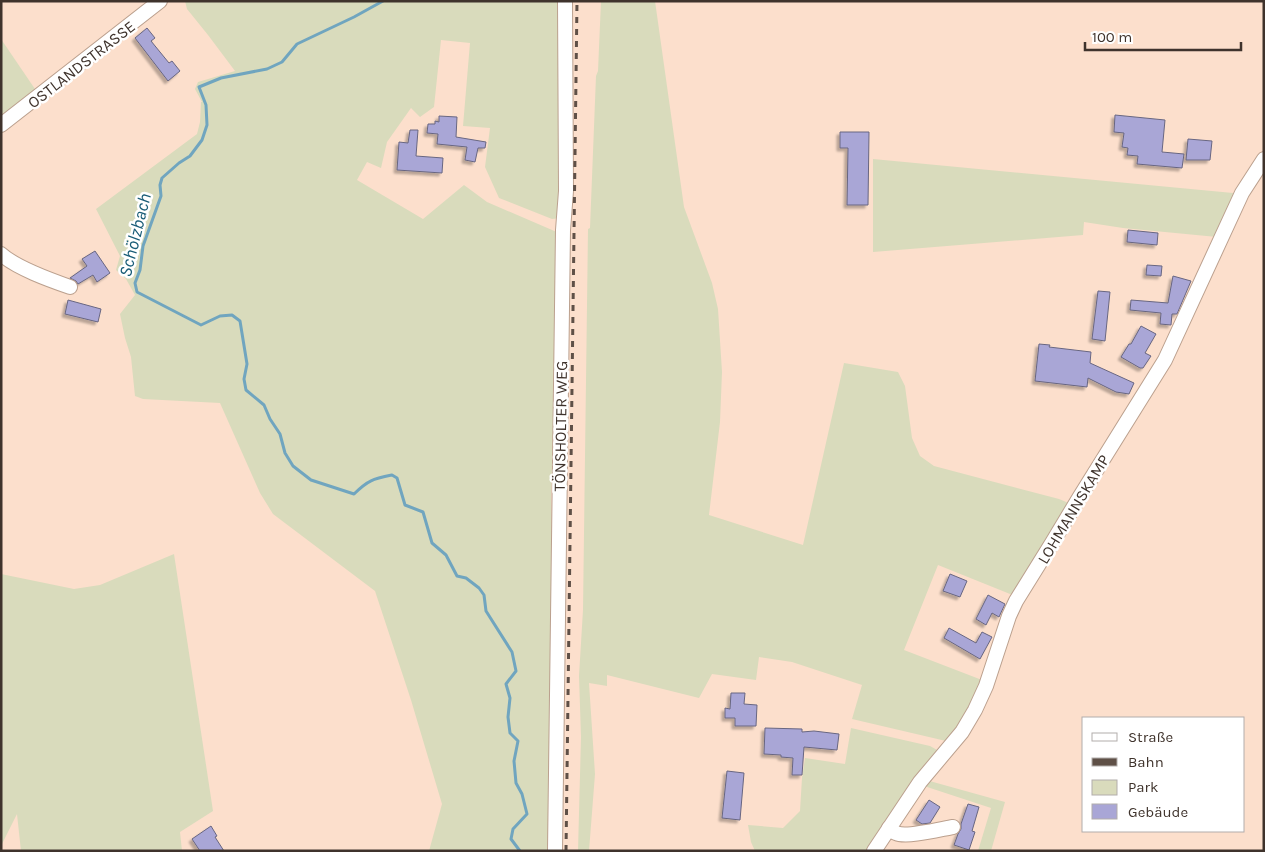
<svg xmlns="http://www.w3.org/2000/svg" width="1265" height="852" font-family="Karla,sans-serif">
<defs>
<filter id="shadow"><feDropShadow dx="-3" dy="3" stdDeviation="1" flood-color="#0004"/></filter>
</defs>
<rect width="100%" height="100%" fill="#fcdfcc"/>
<g fill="#d9dbbc">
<path d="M185 1H561V218L552 219 499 198 485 167 490 128 463 126 470 43 441 40 434 107 420 117 411 108 387 142 381 168 367 162 357 180 423 219 464 185 487 202 559 233 551 498 553 582 548 851H429L442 804 411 700 375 591 273 514 260 493 220 403 143 399 135 396 131 357 125 338 120 314 135 295 126 279 116 270 120 256 96 209 197 134 200 122 201 102H202L195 89 198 82 235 71 208 35 187 9Z"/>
<path d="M601 1H655L684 207 712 283 718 309 722 372 720 422 709 515 803 545 844 363 898 372 905 386 912 438 920 456 934 466 1059 499 1071 504 1015 596 938 565 904 650 982 680 972 709 946 741 852 719 862 685 792 662 759 657 756 680 712 674 699 698 607 675V686L589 683 595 774 589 851H578L581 737 579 676 583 610 588 229 590 228 596 76 598 71Z"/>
<path d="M1 39 37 92 1 120Z"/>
<path d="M873 159 1233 193 1235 194 1217 237 1123 228 1084 222 1083 235 873 252Z"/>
<path d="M174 554 213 811 180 832 182 851H21L17 814 1 846V574L74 589 100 585Z"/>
<path d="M851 728 930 746 939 751 870 851H755L751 842 748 825 783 828 800 811 802 778 805 758 845 764Z"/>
<path d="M926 780 1005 802 991 851H978L991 808 921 785Z"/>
</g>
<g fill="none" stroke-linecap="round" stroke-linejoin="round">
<path stroke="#70a5bf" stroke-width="3" d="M383 1 354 17 297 44 282 62 267 69 221 78 199 87 206 105 207 125 202 140 190 156 179 163 162 178 160 185 161 196 143 246 140 270 135 283 137 292 201 325 220 316 232 315 240 321 247 364 244 379 246 390 264 405 270 419 280 434 285 453 293 466 311 480 354 494C368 480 373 479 392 475L397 478 405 505 423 512 432 543 446 555 457 576 466 578 479 588 484 595 486 611 512 652 516 671 506 684 510 698 508 717 510 733 518 741 514 761 516 783 522 794 527 814 513 829 511 839 520 851"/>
</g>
<g fill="#a9a6d6" stroke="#686681" filter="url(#shadow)">
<path d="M147 28 155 38 151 41 169 63 172 61 180 71 168 81 135 38Z"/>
<path d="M1115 115 1165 120 1162 152 1184 154 1182 168 1137 164 1138 156 1127 155 1128 148 1122 147 1124 133 1114 132Z"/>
<path d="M439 116 457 117 456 137 486 142 485 148H478L475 162 465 160 467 147 437 144 438 134 427 133 428 124H435V121L439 122Z"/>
<path d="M410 130H418L416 156 443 158 442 173 397 170 399 142 408 143Z"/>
<path d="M840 132H869L868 205H847L848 148H840Z"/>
<path d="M1188 139 1212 141 1210 160H1186Z"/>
<path d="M1128 230 1158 233 1157 245 1127 242Z"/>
<path d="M95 251 110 273 97 282 93 275 78 284 76 281 70 278 87 266 82 259Z"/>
<path d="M1147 265 1162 266 1161 276 1146 275Z"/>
<path d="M1173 276 1191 281 1177 314H1172L1171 325 1160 324 1161 313 1130 310 1131 300 1168 303Z"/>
<path d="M1098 291 1110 292 1105 341 1092 339Z"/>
<path d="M68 300 101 309 98 322 65 314Z"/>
<path d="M1141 326 1156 334 1145 353 1151 356 1143 368H1140L1121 357 1129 344H1131Z"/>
<path d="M1039 344 1050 345 1049 347 1091 352 1090 363 1134 383 1129 394 1116 392 1088 378 1087 387 1035 381Z"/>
<path d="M950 574 967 581 960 597 943 591Z"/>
<path d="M988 595 1005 604 999 617 992 613 986 625 976 619Z"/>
<path d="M949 628 976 643 982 632 992 637 980 659 944 638Z"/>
<path d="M731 693H745L744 704 757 705 756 726H735V718H725V708L730 709Z"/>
<path d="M765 728 802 729V732L814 731 839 734 837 750 804 747 802 775H792L793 758 781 757V755L764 754Z"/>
<path d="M727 771 744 773 740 820 722 818Z"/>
<path d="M929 800 940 807 930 823 922 824 916 820Z"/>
<path d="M968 804 979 807 972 831 975 832 969 850 954 845 958 834 961 829V824Z"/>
<path d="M211 826 217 836 215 837 224 851H200L192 839Z"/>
</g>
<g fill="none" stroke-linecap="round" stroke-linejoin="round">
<defs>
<g id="minor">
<path d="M1 125 160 1"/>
<path d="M1 254C16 268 50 280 70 287"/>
<path d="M889 828C891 830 893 832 896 833 906 838 941 829 953 827"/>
<path d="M555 851 563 230 566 191 565 1"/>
<path d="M874 851 920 782 962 732 975 710 986 686 1009 616 1016 601 1052 543 1079 498 1165 360 1242 193 1264 159"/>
</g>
</defs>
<use href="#minor" stroke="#bba08e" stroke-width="16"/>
<use href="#minor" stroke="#fff" stroke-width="14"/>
<path stroke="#5f5047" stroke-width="3" stroke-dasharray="6 6" stroke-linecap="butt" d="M566 851 577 1"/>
</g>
<g text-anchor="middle" stroke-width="5" stroke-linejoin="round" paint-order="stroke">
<g font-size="16" fill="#3f332c" stroke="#fff">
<text transform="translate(81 64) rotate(-38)" y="6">OSTLANDSTRASSE</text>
<text transform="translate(560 426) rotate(-89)" y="6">TÖNSHOLTER WEG</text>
<text transform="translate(1073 509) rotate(-59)" y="6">LOHMANNSKAMP</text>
</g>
<g font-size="18" font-style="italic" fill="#195c77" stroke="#fff">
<text transform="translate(135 235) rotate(-76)" y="6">Schölzbach</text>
</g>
</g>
<rect width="1265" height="852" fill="none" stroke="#3f332c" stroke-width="5"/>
<rect x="1082" y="717" width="162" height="115" fill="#ffffff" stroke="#b2adab"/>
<rect x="1092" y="733" width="25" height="8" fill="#ffffff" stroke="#b2adab"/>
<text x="1128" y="742" font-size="15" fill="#3f332c">Straße</text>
<rect x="1092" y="758" width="25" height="8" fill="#5f5047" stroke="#b2adab"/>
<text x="1128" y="767" font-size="15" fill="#3f332c">Bahn</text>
<rect x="1092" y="780" width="25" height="15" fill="#d9dbbc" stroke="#b2adab"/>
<text x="1128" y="792" font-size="15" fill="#3f332c">Park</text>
<rect x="1092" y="804" width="25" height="15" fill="#a9a6d6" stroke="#b2adab"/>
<text x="1128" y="817" font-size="15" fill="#3f332c">Gebäude</text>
<path d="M1085 42v8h156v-8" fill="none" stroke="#3f332c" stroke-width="2.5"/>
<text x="1092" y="42" font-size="15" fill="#3f332c" stroke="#ffffff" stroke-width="4" paint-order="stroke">100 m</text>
</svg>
